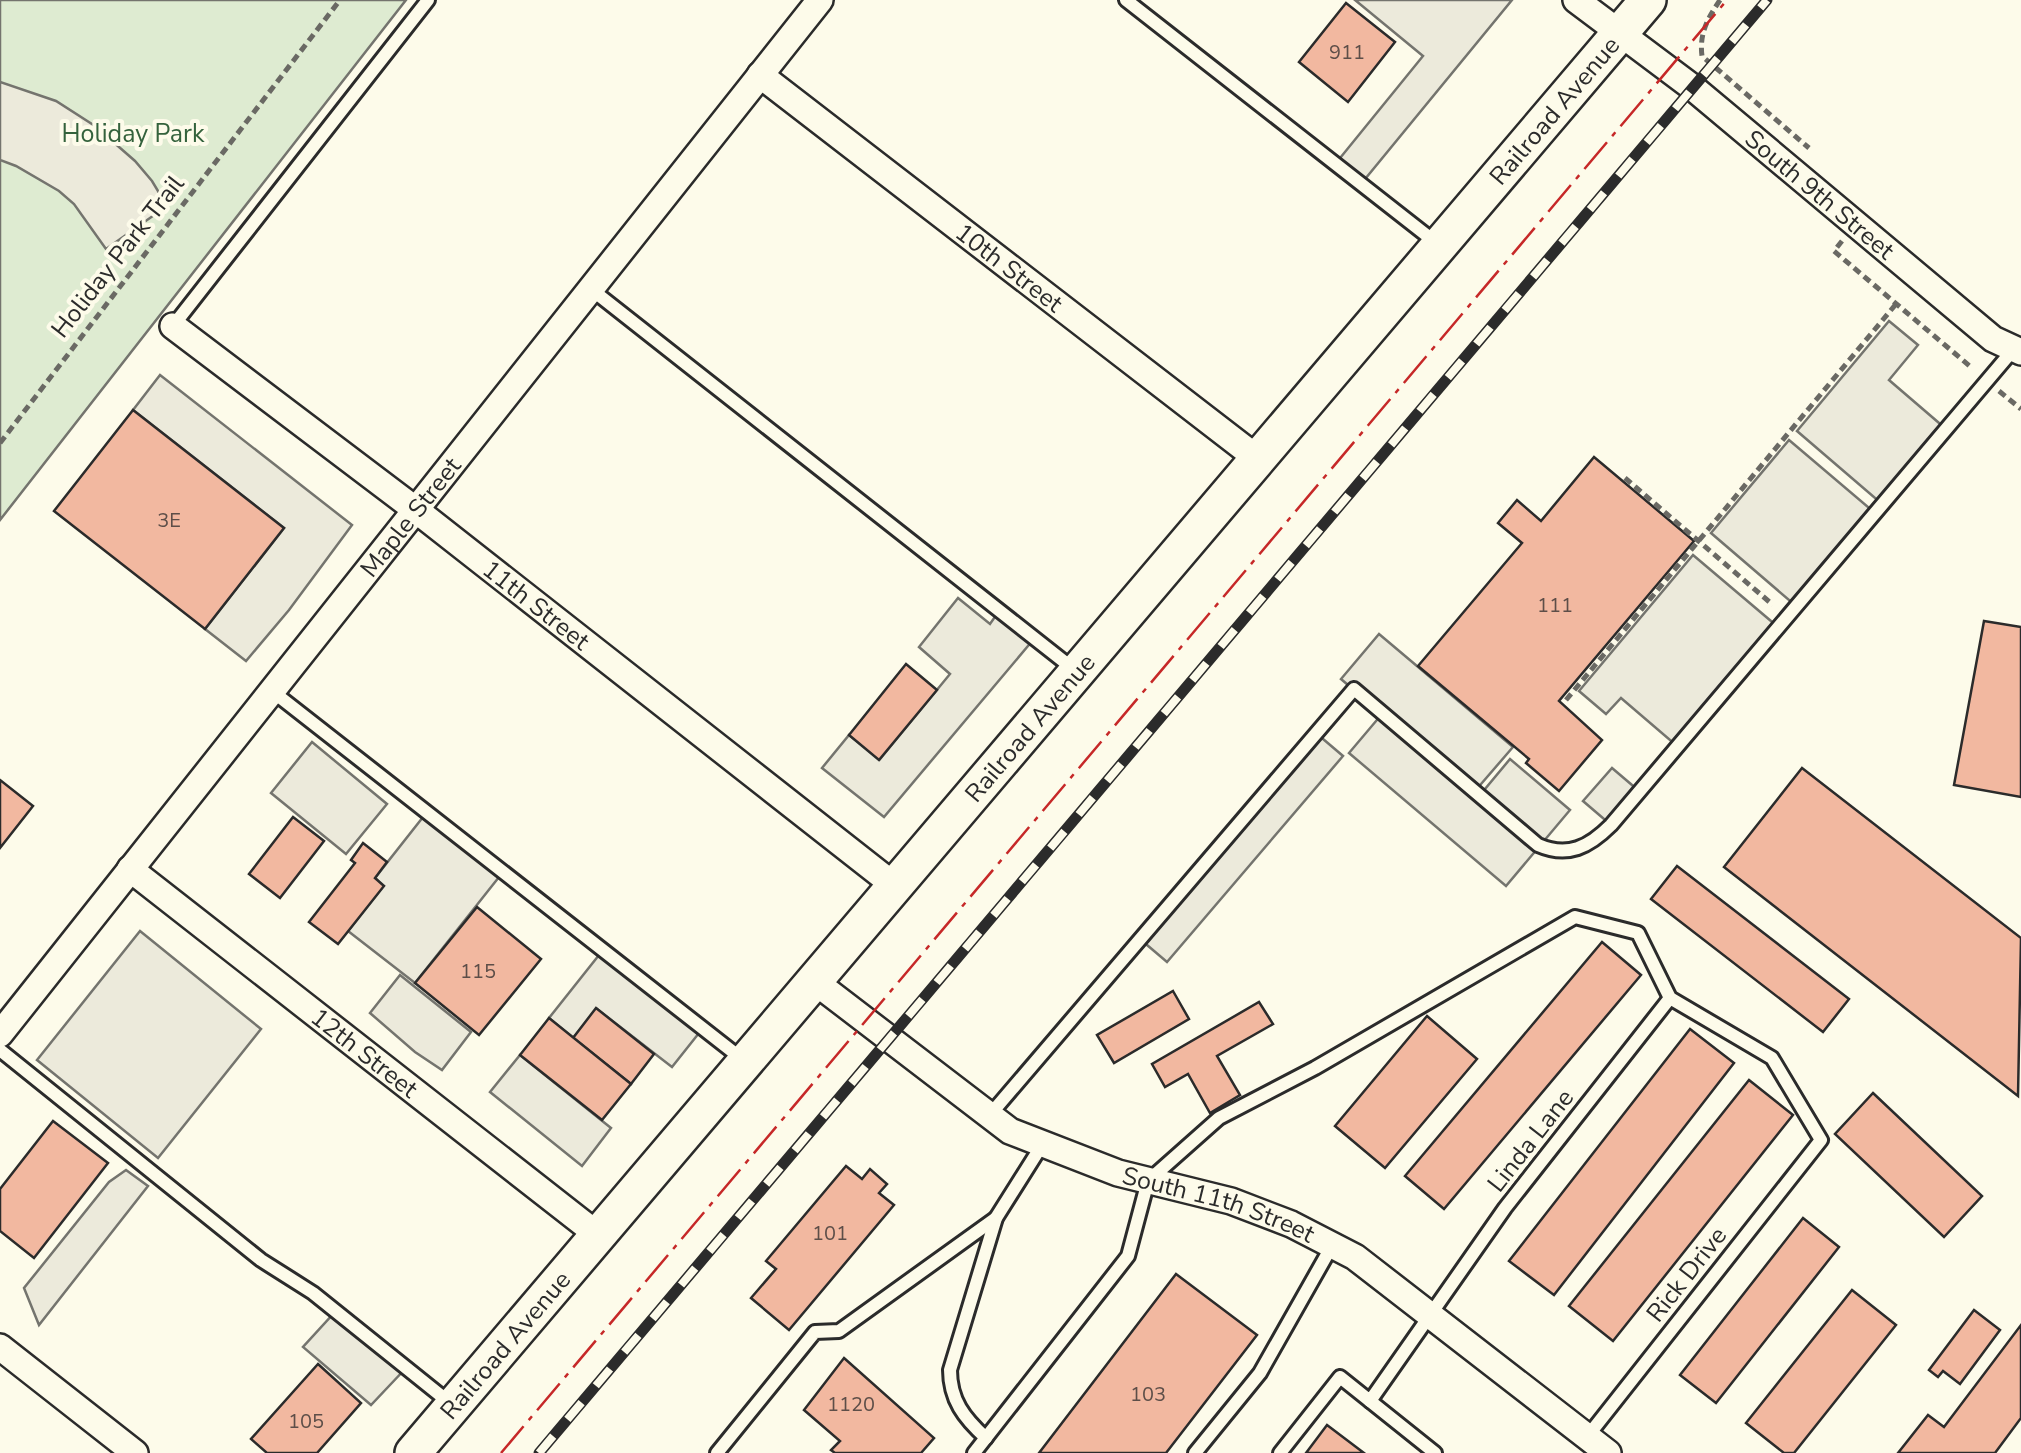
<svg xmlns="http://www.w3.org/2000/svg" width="2021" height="1453" font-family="'Nunito Sans',sans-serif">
<rect width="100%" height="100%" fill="#fdfbea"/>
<path fill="#deebd1" stroke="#74746e" stroke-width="2.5" d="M0 0H406L0 520Z"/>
<g fill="#eceadb" stroke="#74746e" stroke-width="2.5">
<path d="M1355 0H1512L1361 184 1336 163 1423 56Z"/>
<path d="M0 82 56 101 95 126 135 161 152 181 167 206 106 249 74 204 59 191 16 166 0 160Z"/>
<path d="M1889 321 1918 345 1889 380 1946 429 1882 504 1797 431Z"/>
<path d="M160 375 352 525 289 610 246 661 205 629 284 528 133 410Z"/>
<path d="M1789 440 1875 513 1796 606 1711 533Z"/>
<path d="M1693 555 1778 627 1677 746 1621 698 1606 714 1579 691Z"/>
<path d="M958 598 990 624 999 611 1033 640 884 817 822 768 849 735 880 759 950 674 919 647Z"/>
<path d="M1379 634 1513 747 1475 791 1480 795 1510 759 1570 810 1506 886 1349 753 1382 714 1341 679Z"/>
<path d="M1316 733 1343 756 1167 962 1140 939Z"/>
<path d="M312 742 387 804 346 854 271 793Z"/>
<path d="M1612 768 1639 791 1611 825 1583 801Z"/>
<path d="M427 812 503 872 415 983 348 931 383 886 375 878Z"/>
<path d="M140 931 261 1029 158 1158 37 1060Z"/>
<path d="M603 950 703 1028 672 1067 597 1009 573 1038 549 1018Z"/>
<path d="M400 975 471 1032 442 1070 415 1052 370 1013Z"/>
<path d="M520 1055 611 1128 582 1166 490 1092Z"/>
<path d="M126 1170 148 1186 39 1325 24 1288 109 1182Z"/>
<path d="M335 1312 406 1368 371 1405 303 1347Z"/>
</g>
<g fill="#f2b8a0" stroke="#2b2b2b" stroke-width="2.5">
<path d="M1346 3 1395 42 1348 102 1299 62Z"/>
<path d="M133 410 284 528 205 629 54 511Z"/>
<path d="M1594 457 1694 541 1559 701 1602 740 1559 791 1526 763 1529 759 1418 666 1522 543 1498 523 1517 500 1541 521Z"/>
<path d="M1984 621 2021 627V797L1954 785Z"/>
<path d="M906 664 937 690 879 760 849 735Z"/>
<path d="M1802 768 2021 938 2018 1096 1724 867Z"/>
<path d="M0 780 33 806 0 848Z"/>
<path d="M293 817 324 841 280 898 249 874Z"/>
<path d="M363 843 387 862 375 878 384 886 338 944 309 922 355 863 351 860Z"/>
<path d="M1677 866 1849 999 1823 1032 1651 899Z"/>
<path d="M477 907 541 959 479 1035 415 983Z"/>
<path d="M1602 942 1641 975 1444 1209 1405 1176Z"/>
<path d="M1173 991 1189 1019 1114 1063 1097 1035Z"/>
<path d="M1259 1002 1273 1024 1217 1056 1240 1095 1210 1113 1188 1074 1165 1087 1152 1064Z"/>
<path d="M596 1008 654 1054 631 1084 573 1038Z"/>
<path d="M1427 1016 1477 1059 1385 1168 1335 1126Z"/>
<path d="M549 1018 631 1084 602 1120 520 1055Z"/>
<path d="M1690 1029 1734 1063 1554 1295 1509 1261Z"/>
<path d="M1749 1080 1793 1115 1613 1341 1569 1306Z"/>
<path d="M1873 1093 1982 1196 1944 1237 1835 1134Z"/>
<path d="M53 1121 108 1163 34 1258 0 1231V1189Z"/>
<path d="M846 1166 862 1179 870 1169 887 1184 879 1193 894 1205 789 1330 751 1298 776 1269 766 1261Z"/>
<path d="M1803 1218 1839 1247 1716 1403 1680 1375Z"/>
<path d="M1176 1274 1257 1335 1166 1453H1039Z"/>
<path d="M1852 1290 1896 1325 1794 1453H1784L1746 1423Z"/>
<path d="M1974 1310 2000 1330 1960 1384 1943 1371 1938 1377 1929 1370Z"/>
<path d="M2021 1325V1418L1995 1453H1898L1928 1415 1944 1427Z"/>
<path d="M844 1358 934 1438 921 1453H835L831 1450 840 1441 804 1410Z"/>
<path d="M318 1364 361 1403 317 1453H267L251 1439Z"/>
<path d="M1327 1425 1364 1453H1306Z"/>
</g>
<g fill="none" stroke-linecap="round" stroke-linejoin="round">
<defs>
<g id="service">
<path d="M1126 0 1439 245"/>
<path d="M591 289 1076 671"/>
<path d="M173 326 428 0"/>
<path d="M272 691 742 1059"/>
<path d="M0 1050 261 1260 313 1293 450 1403"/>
<path d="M989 1116 1354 689 1538 845C1568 858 1589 847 1611 825L2013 350"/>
<path d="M1370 1401 1435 1453"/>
<path d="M986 1438C964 1418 950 1400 950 1370L996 1218 1042 1145"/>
<path d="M717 1453 815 1332 839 1331 996 1218"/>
<path d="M974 1453 1128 1256 1148 1181 1219 1118 1315 1068 1575 917 1638 933 1670 998 1772 1058 1821 1140 1587 1437"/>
<path d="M1195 1453 1260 1373 1333 1244"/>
<path d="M1280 1453 1340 1377 1370 1401 1505 1208 1670 998"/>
</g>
<g id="minor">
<path id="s1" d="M1576 0 1692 87 1993 339 2021 352"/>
<path id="s2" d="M760 75 1258 459"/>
<path id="s3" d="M173 326 416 510 895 886"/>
<path id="s4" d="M130 869 598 1235"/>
<path id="s5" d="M814 981 1010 1131 1118 1173 1231 1201 1291 1224 1355 1257 1608 1453"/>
<path id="s6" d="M0 1034 820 0"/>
<path d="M0 1347 135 1453"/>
</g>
<g id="secondary">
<path id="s7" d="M413 1453 1648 0"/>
</g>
</defs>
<use href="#service" stroke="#2b2b2b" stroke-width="18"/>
<use href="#minor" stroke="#2b2b2b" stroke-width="30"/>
<use href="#secondary" stroke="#2b2b2b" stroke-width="40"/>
<g stroke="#6a6964" stroke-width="5" stroke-dasharray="8 5" stroke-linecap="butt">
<path d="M1720 0C1708 18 1699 33 1702 56L1809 148"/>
<path d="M1842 241 1834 251 1972 368"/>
<path d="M1999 391 2021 409"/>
<path d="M0 443 340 0"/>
<path d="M1625 478 1773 605"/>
<path d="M1566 700 1896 304"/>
</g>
<use href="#service" stroke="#fdfbea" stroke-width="12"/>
<use href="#minor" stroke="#fdfbea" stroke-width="25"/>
<use href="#secondary" stroke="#fdfbea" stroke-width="35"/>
<defs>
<path id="rail" d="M539 1453 1767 0"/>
</defs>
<use href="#rail" stroke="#2b2b2b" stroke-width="11"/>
<use href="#rail" stroke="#fdfbea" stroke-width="8" stroke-dasharray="22" stroke-linecap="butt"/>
<path stroke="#c62828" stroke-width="2.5" stroke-dasharray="35 8 5 8" stroke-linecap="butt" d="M501 1453 1727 0"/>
</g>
<g text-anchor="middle" stroke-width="8" stroke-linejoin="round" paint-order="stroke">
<g font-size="20" fill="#5d4e48">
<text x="1347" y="59">911</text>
<text x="169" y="527">3E</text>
<text x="1555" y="612">111</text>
<text x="478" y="978">115</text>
<text x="830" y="1240">101</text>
<text x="1148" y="1401">103</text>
<text x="851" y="1411">1120</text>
<text x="306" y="1428">105</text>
</g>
<g font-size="25" fill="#2b2b2b" stroke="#fdfbea">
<text dy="9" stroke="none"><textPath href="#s7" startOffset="1762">Railroad Avenue</textPath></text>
<text dy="9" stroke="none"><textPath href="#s1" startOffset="312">South 9th Street</textPath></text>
<text transform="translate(117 256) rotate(-52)" y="9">Holiday Park Trail</text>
<text dy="9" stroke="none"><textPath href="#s2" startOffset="315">10th Street</textPath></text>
<text dy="9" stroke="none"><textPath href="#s6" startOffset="660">Maple Street</textPath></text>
<text dy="9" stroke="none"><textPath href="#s3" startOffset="458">11th Street</textPath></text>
<text dy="9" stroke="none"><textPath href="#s7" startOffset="952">Railroad Avenue</textPath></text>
<text dy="9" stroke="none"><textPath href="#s4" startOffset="298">12th Street</textPath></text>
<text transform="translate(1530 1140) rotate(-52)" y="9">Linda Lane</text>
<text dy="9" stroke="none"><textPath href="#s5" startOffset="468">South 11th Street</textPath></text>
<text transform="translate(1686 1274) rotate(-52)" y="9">Rick Drive</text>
<text dy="9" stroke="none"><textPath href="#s7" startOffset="142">Railroad Avenue</textPath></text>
</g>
<g font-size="25" fill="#34623c" stroke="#fdfbea">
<text x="133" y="142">Holiday Park</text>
</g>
</g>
</svg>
